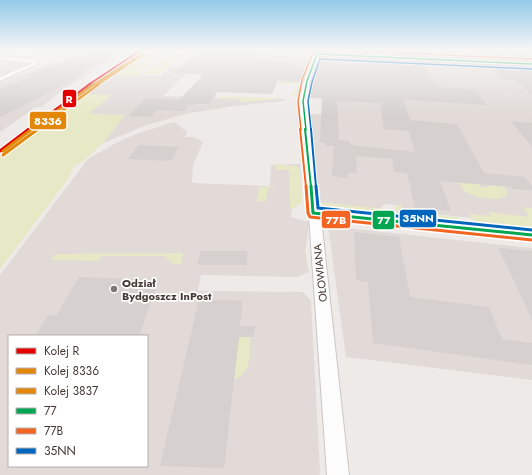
<svg xmlns="http://www.w3.org/2000/svg" width="532" height="475" font-family="Jost,sans-serif">
<rect width="100%" height="100%" fill="#eeeae8"/>
<path fill="#f2e0da" d="M11 50H68L51 56 6 52Z"/>
<g fill="#e1dad7" fill-rule="evenodd">
<path d="M68 50H89L75 53 116 57 64 89 41 107 34 108 0 132V83L52 62 57 63 70 58 51 56Z"/>
<path d="M198 50H274L272 56H312L302 83 278 82 248 80 188 56Z"/>
<path d="M321 50H532V63L467 60 436 56 320 53Z"/>
<path d="M323 56 532 66V224L405 211 400 205H395L384 204 380 209 317 202 310 114 330 115 323 99 307 98 319 57Z"/>
<path d="M173 66 193 67 163 96 284 99 285 101 234 106 185 114 147 125 103 143 125 115 88 114 84 94 111 75 160 76Z"/>
<path d="M174 122 187 132 185 137H194L203 142 193 165 192 183 270 186 271 165 300 164 302 203 292 209 291 217 309 222 306 249H305L309 272 297 277 201 275 198 291 303 292 311 301 320 473 319 475H0V275L88 159 114 144 136 134ZM9 336H147V466H9Z"/>
<path d="M328 226 532 248V380L346 357Z"/>
</g>
<g fill="#e7e9c6">
<path d="M148 50H165L137 76 111 75Z"/>
<path d="M184 50H195L180 60 172 63 174 64 156 75 143 74 161 61Z"/>
<path d="M302 56H312L302 83 301 95 291 96V94L296 93 298 83H291L290 85 279 84V82H277L278 81 300 83 307 59 302 58Z"/>
<path d="M81 94 112 95 88 114 125 115 103 143 82 162 74 166 68 179 0 269V156L39 124Z"/>
<path d="M220 97 288 98 240 102 239 99H218Z"/>
<path d="M276 164 299 167 302 203 292 209 290 206 289 170H275Z"/>
<path d="M459 183 479 184 480 187 488 188 487 185 504 186 507 195 500 199C486 198 466 199 459 183Z"/>
<path d="M274 186V188H268L266 201 257 202 259 187Z"/>
<path d="M317 202 386 209C372 218 329 213 317 202Z"/>
<path d="M395 205H400L405 211 458 217 454 223C440 221 408 221 398 213 395 211 395 208 395 205Z"/>
<path d="M523 207 532 208V230C515 229 477 231 469 214L490 216 489 212 529 217Z"/>
<path d="M183 253 181 264H173L165 256H101L99 261 51 260 55 254Z"/>
<path d="M239 337H250C249 356 253 371 234 380Z"/>
</g>
<path fill="#e0dbd9" d="M10 61 33 63 9 74 0 73V65Z"/>
<g fill="#d6d1cf" fill-rule="evenodd">
<path d="M93 50H125L79 73H84L74 78H78L69 82H71L0 117V89L31 77 26 76Z"/>
<path d="M201 50H260L252 61 295 63 297 70H306L302 82 278 80 272 94 217 92 210 104H196L195 105H188L184 111 157 110 150 117 129 116 145 98 179 100 202 76H200L201 74 173 73Z"/>
<path d="M366 50H416L419 56 366 53Z"/>
<path d="M320 58H329L327 63 350 64H366V60L423 62 437 87 474 89 487 105 404 100 410 120 457 124 484 173 525 177 532 187V190L512 189 511 187 440 181 451 211 415 208 407 173 394 172 392 159 356 156 357 173H348V178L332 176 334 146H326V143L320 142 322 98 309 97 311 81ZM337 101 380 103 384 129 409 131 415 152 350 145 349 141 339 140Z"/>
<path d="M490 68 532 70V95L515 80 501 79Z"/>
<path d="M511 121 532 123V147Z"/>
<path d="M139 145 179 147 171 161 128 159Z"/>
<path d="M354 232 399 237 410 297 489 307 502 339 532 343V365L373 343 368 282 356 280Z"/>
<path d="M498 248 532 251V320L514 281Z"/>
<path d="M201 251H247V265H197Z"/>
<path d="M79 277 159 280 139 336H35L48 315 56 316Z"/>
<path d="M199 299 243 301 240 326H255L254 337H239L224 468 160 466Z"/>
</g>
<g fill="none" stroke-linecap="round" stroke-linejoin="round">
<defs>
<g id="minor">
<path d="M315 50H320V53L532 62V66L319 56 310 81 307 101 320 210 532 231V239L321 218 349 475H327L309 216 307 213 308 211 299 101 304 81Z"/>
<path d="M0 56 33 59 40 63 0 81V77L32 63 0 60Z"/>
</g>
<path id="primary" d="M0 50H6L0 54Z"/>
</defs>
<use href="#minor" stroke="#cbc6c4" stroke-width="2"/>
<use href="#primary" stroke="#d1bfb5" stroke-width="2"/>
<use href="#minor" fill="#fcfcfc" fill-rule="evenodd"/>
<use href="#primary" fill="#f1e7e2" fill-rule="evenodd"/>
<defs>
<path id="bus-1-far2" d="M306 130 303 101 307 81 317 54 532 64"/>
<path id="bus-1-far1" d="M305 129 311 187"/>
<path id="bus-1" d="M311 186 313 213 532 235"/>
<g id="bus-2-far2">
<path d="M336 50 532 59"/>
<path d="M301 130 298 101 302 80 314 50"/>
</g>
<path id="bus-2-far1" d="M300 129 306 187"/>
<path id="bus-2" d="M306 186 308 213 310 217 532 240"/>
<path id="bus-3-far2" d="M311 130 308 101 312 82 320 59 532 69"/>
<path id="bus-3-far1" d="M311 129 316 187"/>
<path id="bus-3" d="M316 186 318 208 532 230"/>
</defs>
<use href="#bus-1-far2" stroke="#fff" stroke-width="3"/>
<use href="#bus-1-far1" stroke="#fff" stroke-width="4"/>
<use href="#bus-1" stroke="#fff" stroke-width="6"/>
<use href="#bus-2-far2" stroke="#fff" stroke-width="3"/>
<use href="#bus-2-far1" stroke="#fff" stroke-width="4"/>
<use href="#bus-2" stroke="#fff" stroke-width="6"/>
<use href="#bus-3-far2" stroke="#fff" stroke-width="3"/>
<use href="#bus-3-far1" stroke="#fff" stroke-width="4"/>
<use href="#bus-3" stroke="#fff" stroke-width="6"/>
<use href="#bus-1-far2" stroke="#00a651" stroke-width="1.5"/>
<use href="#bus-1-far1" stroke="#00a651" stroke-width="2"/>
<use href="#bus-1" stroke="#00a651" stroke-width="3"/>
<use href="#bus-2-far2" stroke="#f26522" stroke-width="1.5"/>
<use href="#bus-2-far1" stroke="#f26522" stroke-width="2"/>
<use href="#bus-2" stroke="#f26522" stroke-width="3"/>
<use href="#bus-3-far2" stroke="#0065bd" stroke-width="1.5"/>
<use href="#bus-3-far1" stroke="#0065bd" stroke-width="2"/>
<use href="#bus-3" stroke="#0065bd" stroke-width="3"/>
<defs>
<path id="rail-1-far2" d="M88 85 141 50"/>
<path id="rail-1-far1" d="M28 130 90 84"/>
<path id="rail-1" d="M0 151 29 129"/>
<path id="rail-2-far2" d="M97 85 144 54"/>
<path id="rail-2-far1" d="M36 130 99 84"/>
<path id="rail-2" d="M3 155 38 129"/>
<path id="rail-3-far2" d="M93 85 141 54"/>
<path id="rail-3-far1" d="M31 130 94 84"/>
<path id="rail-3" d="M3 151 32 129"/>
</defs>
<use href="#rail-1-far2" stroke="#fff" stroke-width="3.5"/>
<use href="#rail-1-far1" stroke="#fff" stroke-width="4"/>
<use href="#rail-1" stroke="#fff" stroke-width="5"/>
<use href="#rail-2-far2" stroke="#fff" stroke-width="3.5"/>
<use href="#rail-2-far1" stroke="#fff" stroke-width="4"/>
<use href="#rail-2" stroke="#fff" stroke-width="5"/>
<use href="#rail-3-far2" stroke="#fff" stroke-width="3.5"/>
<use href="#rail-3-far1" stroke="#fff" stroke-width="4"/>
<use href="#rail-3" stroke="#fff" stroke-width="5"/>
<use href="#rail-1-far2" stroke="#e50000" stroke-width="2"/>
<use href="#rail-1-far1" stroke="#e50000" stroke-width="2.5"/>
<use href="#rail-1" stroke="#e50000" stroke-width="3"/>
<use href="#rail-2-far2" stroke="#e38708" stroke-width="2"/>
<use href="#rail-2-far1" stroke="#e38708" stroke-width="2.5"/>
<use href="#rail-2" stroke="#e38708" stroke-width="3"/>
<use href="#rail-3-far2" stroke="#e38708" stroke-width="2"/>
<use href="#rail-3-far1" stroke="#e38708" stroke-width="2.5"/>
<use href="#rail-3" stroke="#e38708" stroke-width="3"/>
</g>
<linearGradient id="sky" x2="0" y2="1"><stop stop-color="#94caea"/><stop offset="0.43" stop-color="#f7f6f5"/><stop offset="1" stop-color="#f7f6f5" stop-opacity="0"/></linearGradient>
<rect width="532" height="116" fill="url(#sky)"/>
<circle fill="#807773" stroke="#fff" stroke-width="1.5" cx="114" cy="289" r="4"/>
<g text-anchor="middle" stroke-width="3.5" stroke-linejoin="round" paint-order="stroke">
<g font-size="11" fill="#453934" stroke="#fff">
<text transform="translate(320 273) rotate(-96)" y="4">OŁOWIANA</text>
</g>
<g font-size="11" font-weight="bold" fill="#453934" stroke="#fff" text-anchor="start">
<text x="122" y="287">Odział<tspan x="122" dy="13">Bydgoszcz InPost</tspan></text>
</g>
</g>
<g stroke="#fff" stroke-width="1.5">
<rect x="62" y="89" width="15" height="19" rx="4" fill="#e50000"/>
<rect x="29" y="111" width="38" height="19" rx="4" fill="#e38708"/>
<rect x="399" y="209" width="38" height="19" rx="4" fill="#0065bd"/>
<rect x="321" y="210" width="30" height="19" rx="4" fill="#f26522"/>
<rect x="372" y="210" width="23" height="20" rx="4" fill="#00a651"/>
</g>
<g font-size="11" text-anchor="middle" font-weight="bold" fill="#fff">
<text x="69" y="103">R</text>
<text x="48" y="125">8336</text>
<text x="418" y="222">35NN</text>
<text x="336" y="224">77B</text>
<text x="384" y="224">77</text>
</g>
<rect x="8" y="335" width="140" height="132" fill="#ffffff" stroke="#b5b0ae"/>
<rect x="16" y="348" width="20" height="6" fill="#e50000" stroke="#b5b0ae"/>
<text x="44" y="355" font-size="12" fill="#453934">Kolej R</text>
<rect x="16" y="368" width="20" height="6" fill="#e38708" stroke="#b5b0ae"/>
<text x="44" y="375" font-size="12" fill="#453934">Kolej 8336</text>
<rect x="16" y="388" width="20" height="6" fill="#e38708" stroke="#b5b0ae"/>
<text x="44" y="395" font-size="12" fill="#453934">Kolej 3837</text>
<rect x="16" y="408" width="20" height="6" fill="#00a651" stroke="#b5b0ae"/>
<text x="44" y="415" font-size="12" fill="#453934">77</text>
<rect x="16" y="428" width="20" height="6" fill="#f26522" stroke="#b5b0ae"/>
<text x="44" y="435" font-size="12" fill="#453934">77B</text>
<rect x="16" y="448" width="20" height="6" fill="#0065bd" stroke="#b5b0ae"/>
<text x="44" y="455" font-size="12" fill="#453934">35NN</text>
</svg>
